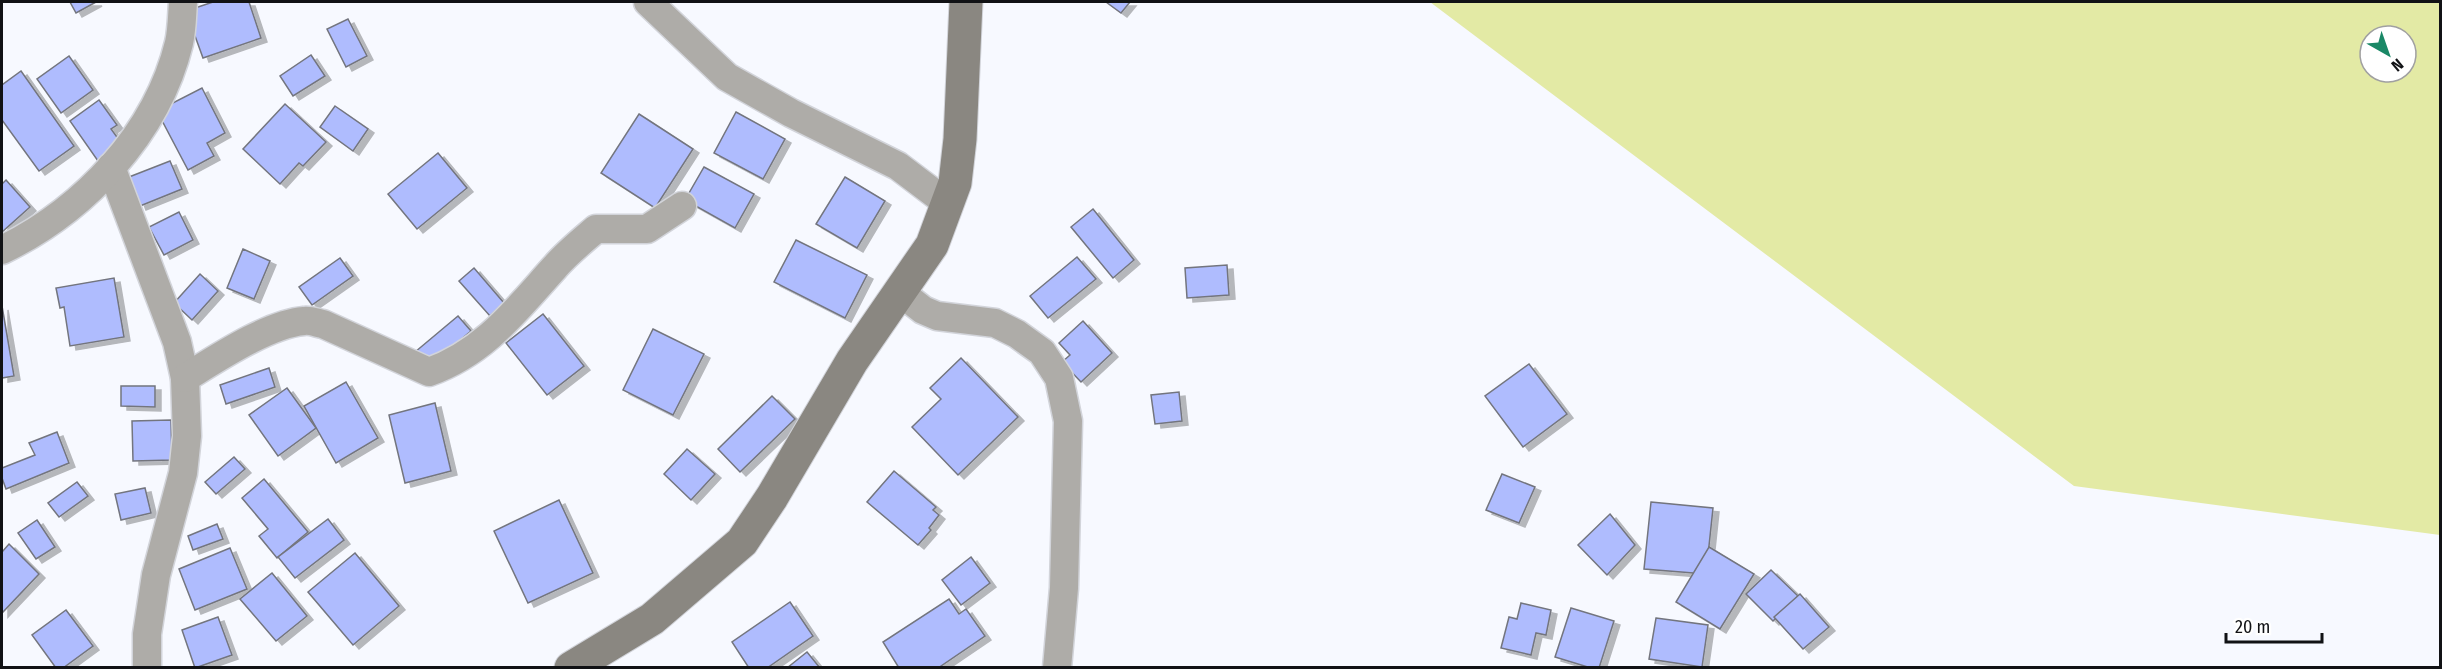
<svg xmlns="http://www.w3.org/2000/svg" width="2442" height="669" font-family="'Fira Sans Condensed',sans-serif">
<defs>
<filter id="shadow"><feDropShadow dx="6" dy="4" stdDeviation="0" flood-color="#0004"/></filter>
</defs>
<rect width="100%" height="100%" fill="#f7f9ff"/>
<path fill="#e3eaa5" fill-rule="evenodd" d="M1430 2H2440V535L2074 486ZM2370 36H2406V72H2370Z"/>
<g fill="#afbcfe" stroke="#73757e" stroke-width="1.5" filter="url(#shadow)">
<path d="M70 2H96L76 13Z"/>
<path d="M213 2H249L261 38 203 58 186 11Z"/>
<path d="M1106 2H1130L1121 13Z"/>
<path d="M348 19 367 56 346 67 327 29Z"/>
<path d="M311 55 325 76 293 96 280 76Z"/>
<path d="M69 56 93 90 61 113 37 79Z"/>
<path d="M21 71 74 146 39 171 2 120V85Z"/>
<path d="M202 88 225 133 207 143 214 156 188 170 157 111Z"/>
<path d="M99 100 117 125 111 129 122 144 98 161 70 121Z"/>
<path d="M285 104 326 142 303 166 299 163 280 184 243 149Z"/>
<path d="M335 106 368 129 353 151 320 127Z"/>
<path d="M736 112 785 139 763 179 714 153Z"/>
<path d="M639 114 693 149 655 208 601 173Z"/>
<path d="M438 153 467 188 417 229 388 194Z"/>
<path d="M170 161 182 189 140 206 129 177Z"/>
<path d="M704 167 754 194 735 228 685 200Z"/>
<path d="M845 177 885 201 857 248 816 224Z"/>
<path d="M6 180 30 207 2 232V184Z"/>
<path d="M1093 209 1134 260 1113 278 1071 227Z"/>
<path d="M179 212 193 240 164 255 149 227Z"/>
<path d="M796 240 867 275 845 318 774 282Z"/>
<path d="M243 249 270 261 254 299 227 288Z"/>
<path d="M1077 257 1096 279 1048 318 1030 296Z"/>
<path d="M340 258 353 276 312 305 299 287Z"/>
<path d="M1227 265 1229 295 1187 298 1185 268Z"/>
<path d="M474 268 504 303 490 316 459 281Z"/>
<path d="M200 274 218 291 192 320 174 303Z"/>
<path d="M114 278 124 337 70 346 64 307 60 308 56 288Z"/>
<path d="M2 306 14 376 2 378Z"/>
<path d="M543 314 584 366 547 395 506 343Z"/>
<path d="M458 316 471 331 428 367 415 352Z"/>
<path d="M1083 321 1112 353 1081 382 1062 362 1070 355 1059 343Z"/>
<path d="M653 329 704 354 673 415 623 390Z"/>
<path d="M961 358 1018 417 958 475 912 427 941 399 930 388Z"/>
<path d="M1529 364 1567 414 1523 447 1485 396Z"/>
<path d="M269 368 275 387 226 404 220 385Z"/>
<path d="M346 382 378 438 336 463 304 406Z"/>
<path d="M121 386H155V407L121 406Z"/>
<path d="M287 388 316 428 278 456 249 415Z"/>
<path d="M1179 392 1182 421 1155 424 1151 395Z"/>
<path d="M772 396 795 419 740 472 718 449Z"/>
<path d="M435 403 451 471 405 483 389 415Z"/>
<path d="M171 420 172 460 133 461 132 421Z"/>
<path d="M57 432 69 463 6 489 2 478V468L35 455 29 443Z"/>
<path d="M687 449 715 474 691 500 664 474Z"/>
<path d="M234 457 245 469 216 494 205 482Z"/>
<path d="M894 471 936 507 933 510 939 515 929 528 931 530 918 545 867 502Z"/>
<path d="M1502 474 1535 487 1519 523 1486 510Z"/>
<path d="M264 479 308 532 277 558 259 536 268 529 242 498Z"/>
<path d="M77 482 88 496 59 517 48 503Z"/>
<path d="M145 488 151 513 121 520 115 494Z"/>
<path d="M559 500 593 573 528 603 494 531Z"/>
<path d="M1651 502 1713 508 1706 574 1644 569Z"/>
<path d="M1610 514 1635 545 1607 575 1578 545Z"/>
<path d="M328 519 344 540 295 578 278 557Z"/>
<path d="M37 520 55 547 36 559 18 533Z"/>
<path d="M217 524 223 539 193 550 188 536Z"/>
<path d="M9 544 39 574 2 613V552Z"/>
<path d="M1709 547 1754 574 1720 629 1676 602Z"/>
<path d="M230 548 247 589 195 610 179 569Z"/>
<path d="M355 553 399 606 353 645 308 592Z"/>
<path d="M971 557 990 583 961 605 942 580Z"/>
<path d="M1771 570 1798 596 1773 621 1746 594Z"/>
<path d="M272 573 307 616 276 641 240 599Z"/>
<path d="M1800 594 1829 627 1803 649 1774 617Z"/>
<path d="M949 599 959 614 966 609 985 636 938 668H899L883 642Z"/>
<path d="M790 602 813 636 767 668H749L732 642Z"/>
<path d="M1521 603 1551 610 1546 635 1536 633 1531 655 1501 648 1509 617 1517 619Z"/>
<path d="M1571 608 1614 621 1599 668H1591L1555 657Z"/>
<path d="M66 610 93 646 63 668H56L32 635Z"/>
<path d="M218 617 232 655 195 668 182 630Z"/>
<path d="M1656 618 1708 625 1702 667 1649 659Z"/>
<path d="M807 652 820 668H787Z"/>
</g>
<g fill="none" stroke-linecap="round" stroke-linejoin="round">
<defs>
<g id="street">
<path d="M648 2 727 77 791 113 898 166 947 203"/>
<path d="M111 167 177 342 185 378 187 436 183 473 156 575 147 634V668"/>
<path d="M2 250C84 210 157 134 179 43 182 30 182 15 183 2"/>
<path d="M900 292 923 310 937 316 995 323 1017 334 1042 352 1059 378 1068 421 1064 588 1057 668"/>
<path d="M185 378C216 359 268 324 304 321 310 320 317 323 323 324L429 372C485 352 516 310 555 267 567 253 582 241 596 229H647L682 206"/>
</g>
<path id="secondary" d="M571 668 652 619 742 542 772 497 852 361 932 245 955 183 960 139 966 2"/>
</defs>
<use href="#street" stroke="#d2d4da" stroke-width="31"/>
<use href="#secondary" stroke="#d2d4da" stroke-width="35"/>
<use href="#street" stroke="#aeaca8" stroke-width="28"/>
<use href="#secondary" stroke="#8a8781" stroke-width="33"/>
</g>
<rect width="2442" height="669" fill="none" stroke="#111215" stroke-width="6"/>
<g transform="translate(2388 54) rotate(140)"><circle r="28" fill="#ffffff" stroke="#a0a0a1" stroke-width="1.5"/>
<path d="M0-4.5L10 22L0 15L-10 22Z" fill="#1a8866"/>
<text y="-9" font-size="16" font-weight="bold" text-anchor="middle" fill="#111215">N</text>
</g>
<path d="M2226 633v9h96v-9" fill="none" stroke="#111215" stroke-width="3"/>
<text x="2235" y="633" font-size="18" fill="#111215" stroke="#ffffff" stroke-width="4.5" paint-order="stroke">20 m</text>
</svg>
